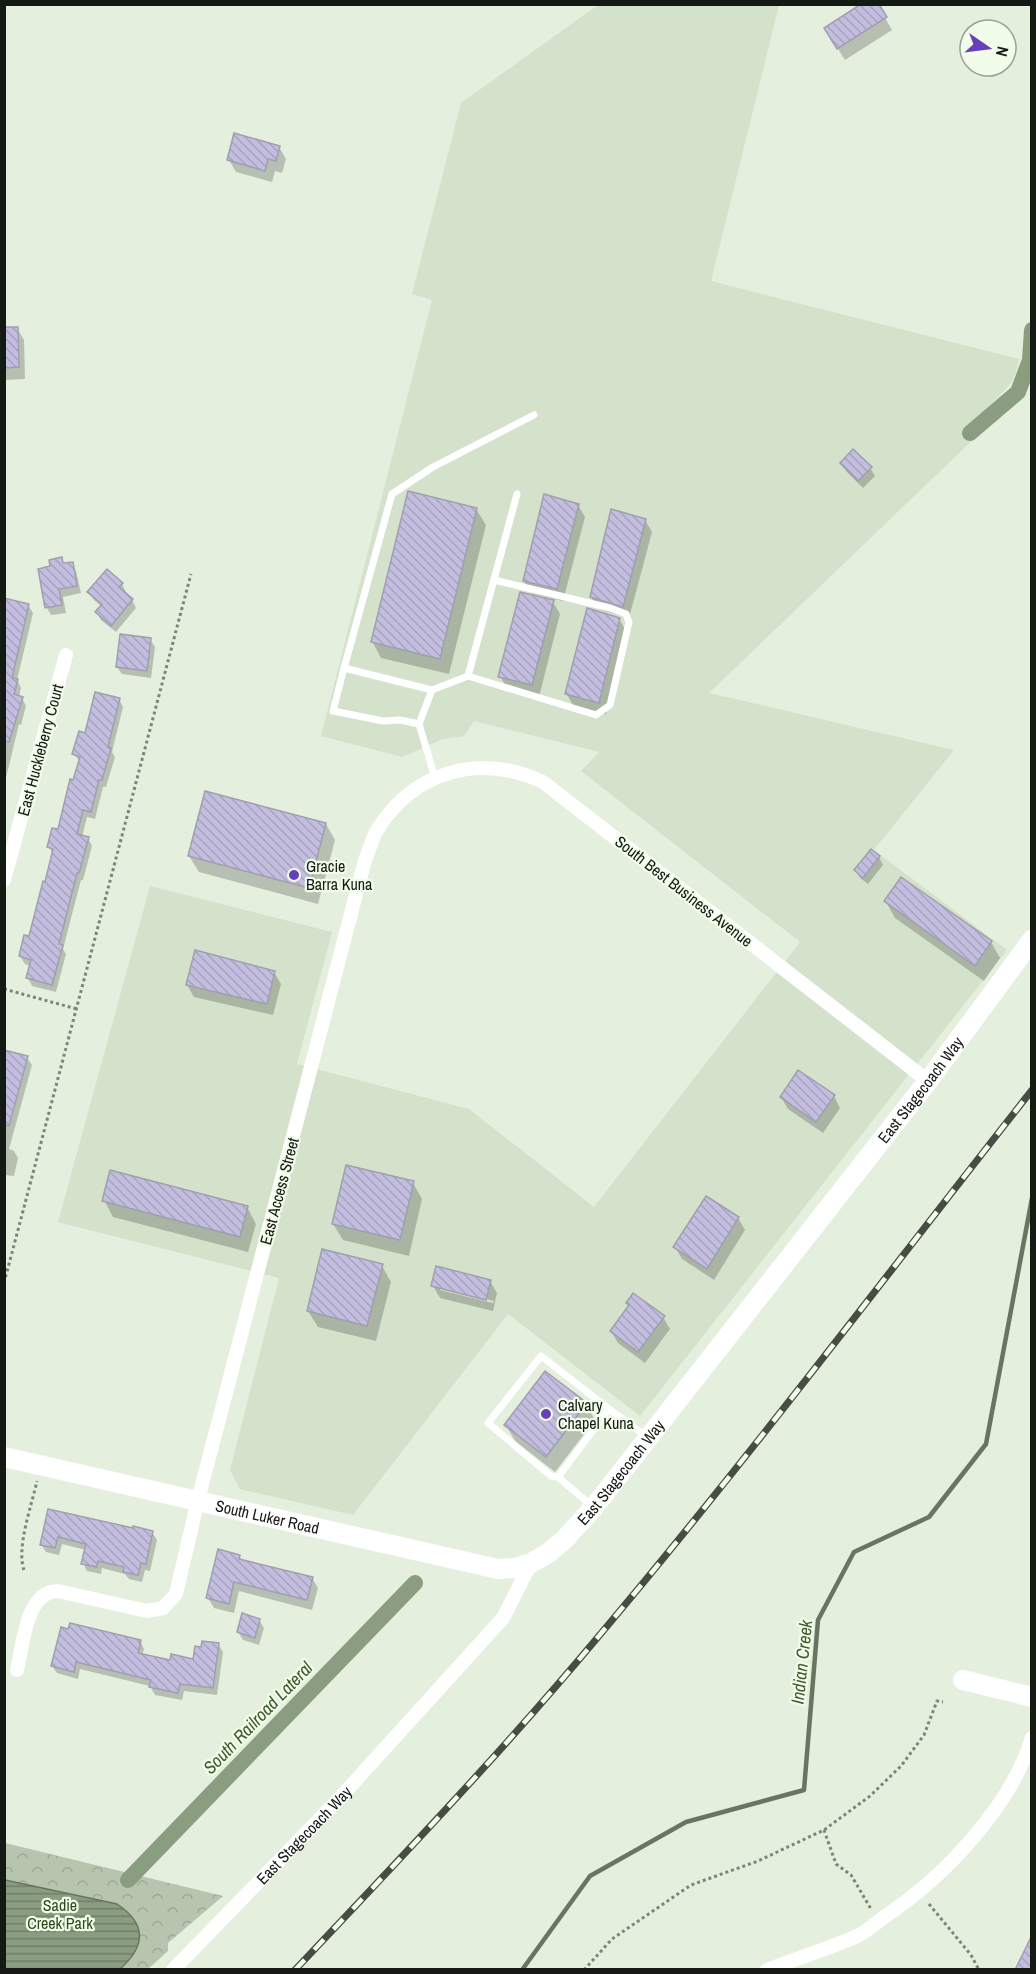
<svg xmlns="http://www.w3.org/2000/svg" width="1036" height="1974" font-family="'Archivo Narrow',sans-serif">
<defs>
<pattern id="park-crowns" width="20" height="18" patternUnits="userSpaceOnUse" patternTransform="scale(1.5)"><rect width="20" height="18" fill="#b7c5af"/><path d="M2 6a3 3 0 1 1 6 0M12 15a3 3 0 1 1 6 0" fill="none" stroke="#9ca996"/></pattern>
<pattern id="water-rules" width="6" height="5" patternUnits="userSpaceOnUse" patternTransform="scale(1.5)"><rect width="6" height="5" fill="#8b9d80"/><path d="M0 2.5h6" fill="none" stroke="#707f68"/></pattern>
<pattern id="building-back-hatch" width="6" height="6" patternUnits="userSpaceOnUse" patternTransform="scale(1.5)"><rect width="6" height="6" fill="#c3bedf"/><path d="M-1 5l2 2M0 0l6 6M5-1l2 2" fill="none" stroke="#a7a3be"/></pattern>
</defs>
<rect width="100%" height="100%" fill="#e4efde"/>
<path fill="#d4e2cb" d="M598 5H779L711 281 1019 359 1016 372 1011 383 970 428 981 432 709 693 954 750 874 850 1007 950 640 1416 508 1314 353 1515 240 1489 230 1470 279 1278 58 1222 150 886 332 932 297 1064 469 1109 594 1207 800 942 581 771 599 752 474 721 464 736 443 739 402 757 321 736 432 300 412 294 461 103Z"/>
<path fill="url(#park-crowns)" d="M5 1843 223 1896 168 1943V1951L148 1969 5 1970Z"/>
<path fill="url(#water-rules)" stroke="#68755f" stroke-width="1.5" d="M5 1880 117 1904C147 1924 146 1946 120 1969H5Z"/>
<g fill="#0003" fill-rule="evenodd">
<path d="M877 4 892 30 845 60 833 41Z"/>
<path d="M279 147 286 159 282 173 275 171 272 182 236 172 229 160Z"/>
<path d="M17 328 24 340 25 379 4 380V329Z"/>
<path d="M841 463 870 468 875 476 863 488 846 471Z"/>
<path d="M578 505 585 517 563 601 531 593 524 581Z"/>
<path d="M476 509 486 525 449 674 381 658 372 641Z"/>
<path d="M645 520 652 532 629 618 598 609 591 597Z"/>
<path d="M61 559 64 565 72 563 76 571 81 593 63 597 66 613 51 615 47 608 39 570 52 568Z"/>
<path d="M122 584 126 592 124 594 132 600 136 608 116 632 101 620 97 613 102 607 94 600 89 593Z"/>
<path d="M4 599 28 605 33 613 17 680 21 688 19 697 22 698 26 706 21 725 19 724 4 786Z"/>
<path d="M553 602 560 614 539 697 507 688 500 676Z"/>
<path d="M619 619 626 631 606 714 573 705 566 693Z"/>
<path d="M150 639 155 647 151 678 122 674 117 667Z"/>
<path d="M119 699 123 707 112 752 115 757 106 787H103L95 819 87 817 82 837 88 838 92 846 83 880H81L63 949 66 954 56 992 32 986 28 978 31 966 25 964 20 956 30 938 46 884 53 854 49 847 59 831 80 762 74 754 86 735Z"/>
<path d="M326 824 335 840 318 904 199 872 189 856Z"/>
<path d="M879 857 883 865 868 884 860 878 856 871Z"/>
<path d="M886 902 991 942 1000 958 984 981 895 918Z"/>
<path d="M274 972 281 984 273 1015 194 997 187 985Z"/>
<path d="M4 1052 27 1058 32 1065 9 1149 14 1151 18 1158 14 1176 4 1175Z"/>
<path d="M834 1096 840 1108 823 1133 788 1109 781 1097Z"/>
<path d="M413 1183 422 1199 409 1256 343 1240 333 1224Z"/>
<path d="M706 1198 738 1218 745 1230 714 1280 682 1259 675 1247Z"/>
<path d="M104 1200 247 1207 256 1224 248 1252 113 1217Z"/>
<path d="M382 1266 391 1282 376 1341 318 1327 308 1311Z"/>
<path d="M490 1281 497 1293 493 1311 440 1298 433 1286ZM440 1287 494 1301 493 1303 440 1290Z"/>
<path d="M628 1303 663 1317 670 1329 645 1363 618 1343 611 1331 630 1306Z"/>
<path d="M586 1404 595 1420 555 1472 515 1441 506 1425Z"/>
<path d="M49 1511 152 1532 157 1540 150 1571 145 1570 142 1582 129 1579 125 1574 102 1568 101 1574 87 1571 83 1563 86 1550 62 1544 59 1555 46 1552 41 1544Z"/>
<path d="M239 1556 242 1561 312 1578 318 1588 312 1610 239 1591 234 1613 214 1608 208 1598Z"/>
<path d="M259 1620 264 1628 259 1645 243 1640 238 1632Z"/>
<path d="M140 1641 144 1649 142 1655 171 1662 194 1661 218 1644 223 1652 217 1695 184 1691 182 1700 155 1695 150 1686 80 1669 78 1679 57 1673 52 1666Z"/>
</g>
<g fill="none" stroke-linecap="round" stroke-linejoin="round">
<path stroke="#68755f" stroke-width="4.5" d="M522 1970 590 1876 686 1822 804 1790 818 1620 854 1552 929 1517 986 1444 1032 1198"/>
<g stroke="#8b9d80" stroke-width="16">
<path d="M970 433 1018 392 1030 360 1032 330"/>
<path d="M128 1880 415 1583"/>
</g>
</g>
<g fill="url(#building-back-hatch)" stroke="#a19eaf" stroke-width="1.5">
<path d="M861 4H879L887 17 837 49 824 28Z"/>
<path d="M234 133 280 146 276 161 268 159 265 171 227 160Z"/>
<path d="M4 327H18L19 367 4 368Z"/>
<path d="M853 449 872 467 858 481 840 463Z"/>
<path d="M408 491 477 508 440 659 371 642Z"/>
<path d="M544 494 579 504 557 589 523 581Z"/>
<path d="M611 509 646 519 623 607 590 597Z"/>
<path d="M62 557 63 563 73 562 77 586 59 589 62 605 45 608 38 569 50 566 49 560Z"/>
<path d="M107 569 123 583 119 587 133 599 111 626 95 612 102 604 87 592Z"/>
<path d="M520 592 554 600 532 685 498 677Z"/>
<path d="M4 598 29 604 12 678 18 679 14 694 23 697 9 742 4 741Z"/>
<path d="M587 608 620 618 599 703 565 694Z"/>
<path d="M120 634 151 638 147 671 116 667Z"/>
<path d="M95 692 120 698 108 747 111 748 102 780H99L91 812 83 810 77 834 89 837 79 873H77L59 944 63 945 52 985 26 978 31 960 19 956 24 935 29 936 43 881 45 882 53 849 47 847 52 828 58 829 70 779 73 780 80 757 72 754 79 731 85 733Z"/>
<path d="M205 791 326 823 309 888 188 856Z"/>
<path d="M871 849 880 856 863 878 854 870Z"/>
<path d="M901 877 992 941 975 966 884 901Z"/>
<path d="M195 950 275 971 267 1004 186 985Z"/>
<path d="M4 1050 28 1056 9 1126 4 1125Z"/>
<path d="M798 1070 835 1095 816 1122 780 1097Z"/>
<path d="M346 1165 414 1181 400 1240 332 1224Z"/>
<path d="M110 1170 248 1206 240 1237 102 1201Z"/>
<path d="M706 1196 739 1217 707 1269 673 1247Z"/>
<path d="M322 1249 383 1264 367 1326 307 1311Z"/>
<path d="M436 1266 491 1280 486 1300 431 1286Z"/>
<path d="M633 1293 665 1316 638 1352 610 1331 629 1305 626 1303Z"/>
<path d="M545 1371 587 1403 546 1457 504 1425Z"/>
<path d="M48 1509 133 1528V1526L153 1531 146 1564 141 1563 138 1575 123 1572 124 1567 98 1561 97 1567 81 1564 86 1544 58 1537 55 1548 40 1545Z"/>
<path d="M218 1549 240 1555 239 1559 313 1577 307 1600 234 1582 229 1604 206 1598Z"/>
<path d="M242 1613 260 1619 255 1638 237 1632Z"/>
<path d="M70 1623 141 1640 138 1653 170 1660 171 1654 193 1659 195 1646 201 1647 202 1641 219 1643 213 1688 180 1684 178 1693 149 1687 151 1680 76 1662 74 1672 51 1666 61 1627 68 1629Z"/>
<path d="M1032 1935V1970H1015Z"/>
</g>
<g fill="none" stroke-linecap="round" stroke-linejoin="round">
<g stroke="#7d8479" stroke-width="3" stroke-dasharray="3 3" stroke-linecap="butt">
<path d="M4 989 77 1009"/>
<path d="M4 1283 191 574"/>
<path d="M24 1570C16 1548 32 1504 37 1481"/>
<path d="M824 1830 836 1864 851 1875 871 1909"/>
<path d="M929 1904 971 1955 979 1970"/>
<path d="M584 1970 612 1939 691 1885 758 1861 824 1830 870 1796 901 1766 924 1735 937 1701 943 1702"/>
</g>
<g stroke="#fff" stroke-width="7">
<path d="M344 668 333 711 383 721 400 720 419 724"/>
<path d="M468 676 596 715 610 705 629 622 626 614 610 608 494 580"/>
<path d="M432 690 344 668 392 494 433 467 534 415"/>
<path d="M435 778 419 724 432 690 468 676 517 494"/>
<path d="M558 1477 551 1476 488 1423 541 1356 609 1409"/>
<path d="M593 1507 558 1477 609 1409 647 1437"/>
</g>
<g stroke="#fff" stroke-width="14">
<path d="M4 880 66 655"/>
<path d="M17 1670C23 1645 26 1591 58 1591L147 1611 163 1608 176 1594 198 1500 365 860C369 851 372 839 377 830 415 770 480 753 543 782L928 1081"/>
<path id="s1" d="M173 1970 338 1800 503 1618 531 1563"/>
<path d="M767 1970C797 1958 828 1949 857 1936 868 1931 877 1922 887 1915 945 1876 1011 1806 1032 1738"/>
</g>
<g stroke="#fff" stroke-width="20">
<path id="s2" d="M4 1457 498 1569 515 1568 531 1563 547 1554 564 1540 594 1507 928 1081 1032 940"/>
<path d="M963 1680 1032 1697"/>
</g>
<defs>
<path id="rail" d="M295 1970C398 1861 502 1752 598 1637 748 1459 888 1273 1032 1090"/>
</defs>
<use href="#rail" stroke="#474c44" stroke-width="7"/>
<use href="#rail" stroke="#f2fceb" stroke-width="4.5" stroke-dasharray="14" stroke-linecap="butt"/>
</g>
<g fill="#6640b8" stroke="#f2fceb" stroke-width="2">
<circle cx="294" cy="875" r="6"/>
<circle cx="546" cy="1414" r="6"/>
</g>
<g text-anchor="middle" stroke-width="4.5" stroke-linejoin="round" paint-order="stroke">
<g font-size="16" fill="#151913" stroke="#f2fceb">
<text transform="translate(40 750) rotate(-75)" y="6">East Huckleberry Court</text>
<text transform="translate(684 891) rotate(38)" y="6">South Best Business Avenue</text>
<text dy="6" stroke="none"><textPath href="#s2" startOffset="1155">East Stagecoach Way</textPath></text>
<text transform="translate(279 1191) rotate(-75)" y="6">East Access Street</text>
<text dy="6" stroke="none"><textPath href="#s2" startOffset="669">East Stagecoach Way</textPath></text>
<text dy="6" stroke="none"><textPath href="#s2" startOffset="270">South Luker Road</textPath></text>
<text dy="6" stroke="none"><textPath href="#s1" startOffset="188">East Stagecoach Way</textPath></text>
</g>
<g font-size="16" fill="#151913" stroke="#f2fceb" text-anchor="start">
<text x="306" y="872">Gracie<tspan x="306" dy="18">Barra Kuna</tspan></text>
<text x="558" y="1411">Calvary<tspan x="558" dy="18">Chapel Kuna</tspan></text>
</g>
<g font-size="16" fill="#2e481b" stroke="#f2fceb">
<text x="60" y="1911">Sadie<tspan x="60" dy="18">Creek Park</tspan></text>
</g>
<g font-size="18" font-style="italic" fill="#405b2d" stroke="#f2fceb">
<text transform="translate(802 1662) rotate(-84)" y="6">Indian Creek</text>
<text transform="translate(258 1718) rotate(-46)" y="6">South Railroad Lateral</text>
</g>
</g>
<rect width="1036" height="1974" fill="none" stroke="#151913" stroke-width="12"/>
<g transform="translate(988 48) rotate(104)"><circle r="28" fill="#f2fceb" stroke="#9aa195" stroke-width="1.5"/>
<path d="M0-4.5L10 22L0 15L-10 22Z" fill="#6640b8"/>
<text y="-9" font-size="16" font-weight="bold" text-anchor="middle" fill="#151913">N</text>
</g>
</svg>
